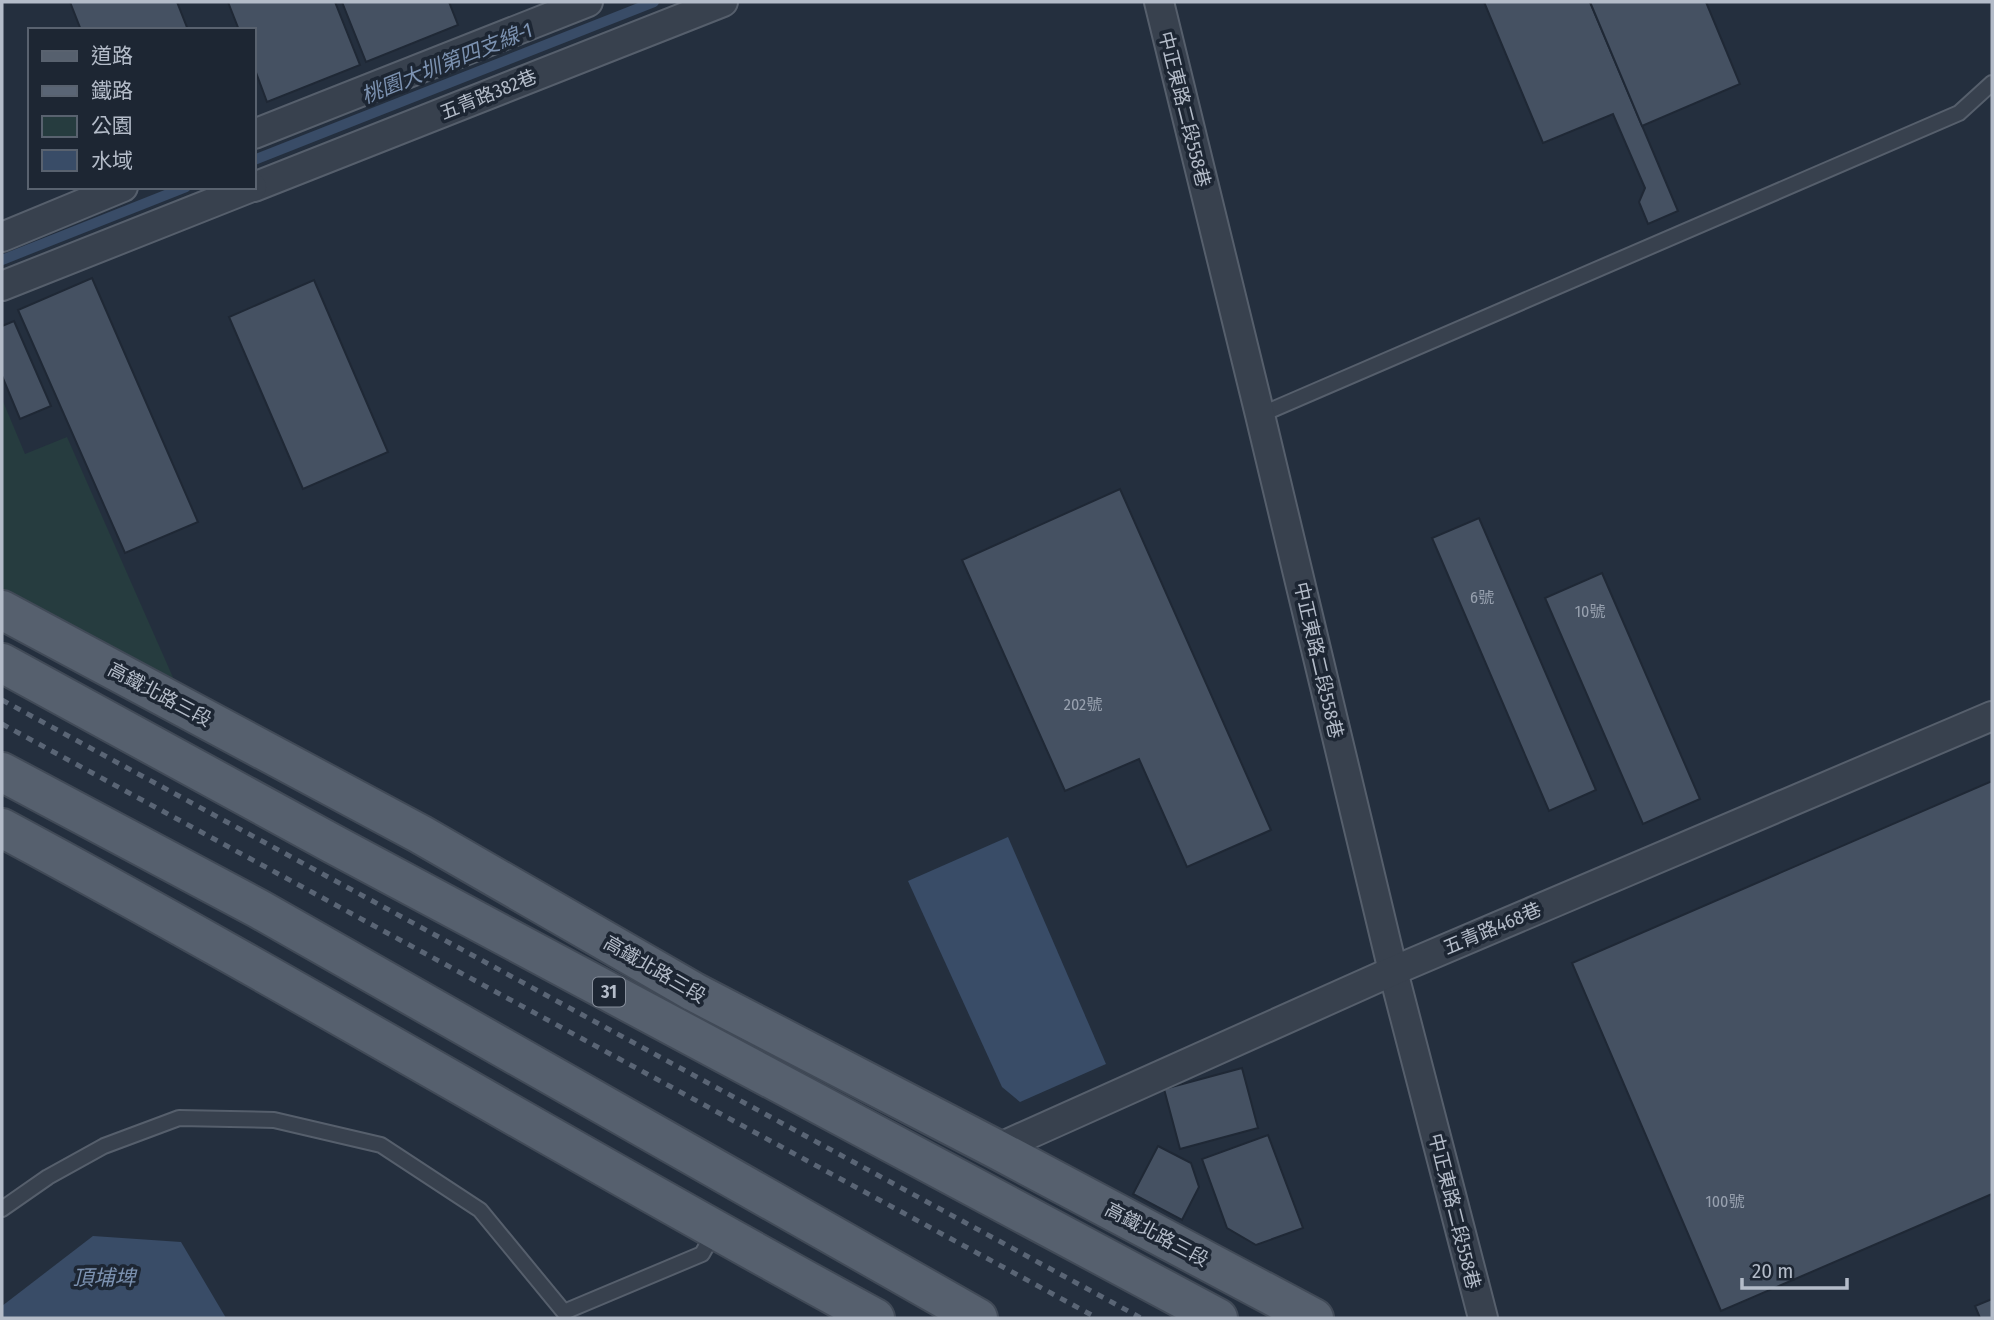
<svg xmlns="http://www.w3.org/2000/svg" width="1994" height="1320" font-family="'Fira Sans Condensed','Noto Sans TC',sans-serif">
<rect width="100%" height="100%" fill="#242f3e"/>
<path fill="#263c3f" d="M2 399 25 454 67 437 175 682 2 588Z"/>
<g fill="#394c67">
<path d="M1008 837 1106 1064 1020 1102 1002 1087 908 881Z"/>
<path d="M93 1236 181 1242 226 1318H2V1306Z"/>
</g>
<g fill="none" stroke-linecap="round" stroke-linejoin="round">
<g stroke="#394c67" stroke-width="10">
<path d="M254 160 654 2"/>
<path d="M2 260 186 187"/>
</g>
</g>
<g fill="#455162" stroke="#1f2835" stroke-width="2">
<path d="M70 2H177L188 30H81Z"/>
<path d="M228 2H335L360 65 267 102 254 67V30H239Z"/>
<path d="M342 2H449L458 25 366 62Z"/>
<path d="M1484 2H1590L1678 211 1648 224 1639 202 1645 188 1613 114 1543 143Z"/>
<path d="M1590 2H1706L1740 84 1642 126Z"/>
<path d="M92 278 198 522 125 553 18 310Z"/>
<path d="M314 280 388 452 303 489 229 317Z"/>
<path d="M14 321 51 406 20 419 2 376V326Z"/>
<path d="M1120 489 1271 830 1187 867 1139 759 1065 791 962 560Z"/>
<path d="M1479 518 1596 790 1549 811 1432 538Z"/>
<path d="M1602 573 1700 799 1643 824 1545 598Z"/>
<path d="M1992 781V1194L1721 1311 1572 963Z"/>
<path d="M1242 1068 1258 1128 1180 1149 1164 1089Z"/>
<path d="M1268 1135 1303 1228 1256 1245 1227 1228 1202 1159Z"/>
<path d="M1158 1146 1191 1163 1199 1187 1182 1220 1133 1194Z"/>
<path d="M1992 1299V1318H1980L1975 1306Z"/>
</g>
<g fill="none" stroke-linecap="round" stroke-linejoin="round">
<defs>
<g id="service">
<path d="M1260 415 1959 113 1992 83"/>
<path d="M2 1209 48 1177 104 1146 179 1118 274 1120 381 1145 480 1210 564 1312 702 1254 715 1231"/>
</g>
<g id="minor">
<path d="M1159 2 1260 415 1393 971 1483 1318"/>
<path d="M254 134 588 2"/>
<path d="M254 187 723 2"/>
<path d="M2 237 123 187"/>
<path d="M2 286 252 187"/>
<path d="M996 1149 1393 971 1992 716"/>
</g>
<g id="primary">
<path d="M2 610 420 834 694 992 996 1149 1314 1318"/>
<path d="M2 663 333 844 1218 1318"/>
<path d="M2 772 259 909 978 1318"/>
<path d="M2 828C296 986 582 1159 875 1318"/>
</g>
</defs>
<use href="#service" stroke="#565f6c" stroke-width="18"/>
<use href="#minor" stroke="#565f6c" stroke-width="32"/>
<use href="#primary" stroke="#414a57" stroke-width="42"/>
<use href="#service" stroke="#38414e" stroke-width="14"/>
<use href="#minor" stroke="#38414e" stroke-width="28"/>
<use href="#primary" stroke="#56606e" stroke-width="38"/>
<g stroke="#5a6575" stroke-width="5" stroke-dasharray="7 7" stroke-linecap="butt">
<path d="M2 700 1141 1318"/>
<path d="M2 724 1097 1318"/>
</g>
</g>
<g text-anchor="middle" stroke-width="7" stroke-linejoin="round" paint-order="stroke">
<g font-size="16" fill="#98a1af">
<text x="1482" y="603">6號</text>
<text x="1590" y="617">10號</text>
<text x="1083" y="710">202號</text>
<text x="1725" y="1207">100號</text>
</g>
<rect fill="#1d2633" stroke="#878f9c" stroke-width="2" x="593" y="977.5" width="32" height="29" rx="5"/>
<g font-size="18" font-weight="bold" fill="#b4bcc9">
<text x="609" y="998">31</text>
</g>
<g font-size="19" fill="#b4bcc9" stroke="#1d2633">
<text transform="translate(488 94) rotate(-22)" y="7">五青路382巷</text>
<text transform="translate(1185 109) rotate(76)" y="7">中正東路二段558巷</text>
<text transform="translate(1319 660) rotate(77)" y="7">中正東路二段558巷</text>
<text transform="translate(160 694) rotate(28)" y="7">高鐵北路三段</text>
<text transform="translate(1492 928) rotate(-23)" y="7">五青路468巷</text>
<text transform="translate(655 969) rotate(30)" y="7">高鐵北路三段</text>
<text transform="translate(1455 1211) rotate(76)" y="7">中正東路二段558巷</text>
<text transform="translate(1157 1234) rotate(28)" y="7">高鐵北路三段</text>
</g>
<g font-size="21" font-style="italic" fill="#7c92b1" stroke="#1d2633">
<text transform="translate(447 63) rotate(-22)" y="7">桃園大圳第四支線-1</text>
<text x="104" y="1285">頂埔埤</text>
</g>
</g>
<rect width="1994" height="1320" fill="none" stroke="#b4bcc9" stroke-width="7"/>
<rect x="28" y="28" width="228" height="161" fill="#1d2633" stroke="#59626f" stroke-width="2"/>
<rect x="42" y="51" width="35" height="10" fill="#56606e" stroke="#59626f" stroke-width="2"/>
<text x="91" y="63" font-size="21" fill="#b4bcc9">道路</text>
<rect x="42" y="86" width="35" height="10" fill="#5a6575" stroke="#59626f" stroke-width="2"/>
<text x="91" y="98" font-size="21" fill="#b4bcc9">鐵路</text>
<rect x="42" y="116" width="35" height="21" fill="#263c3f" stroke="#59626f" stroke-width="2"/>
<text x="91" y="133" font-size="21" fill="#b4bcc9">公園</text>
<rect x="42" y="150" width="35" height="21" fill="#394c67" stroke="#59626f" stroke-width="2"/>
<text x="91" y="168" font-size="21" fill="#b4bcc9">水域</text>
<path d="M1742 1278v10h105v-10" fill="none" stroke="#b4bcc9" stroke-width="3.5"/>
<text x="1752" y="1278" font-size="21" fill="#b4bcc9" stroke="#1d2633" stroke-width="5" paint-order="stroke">20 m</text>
</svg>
